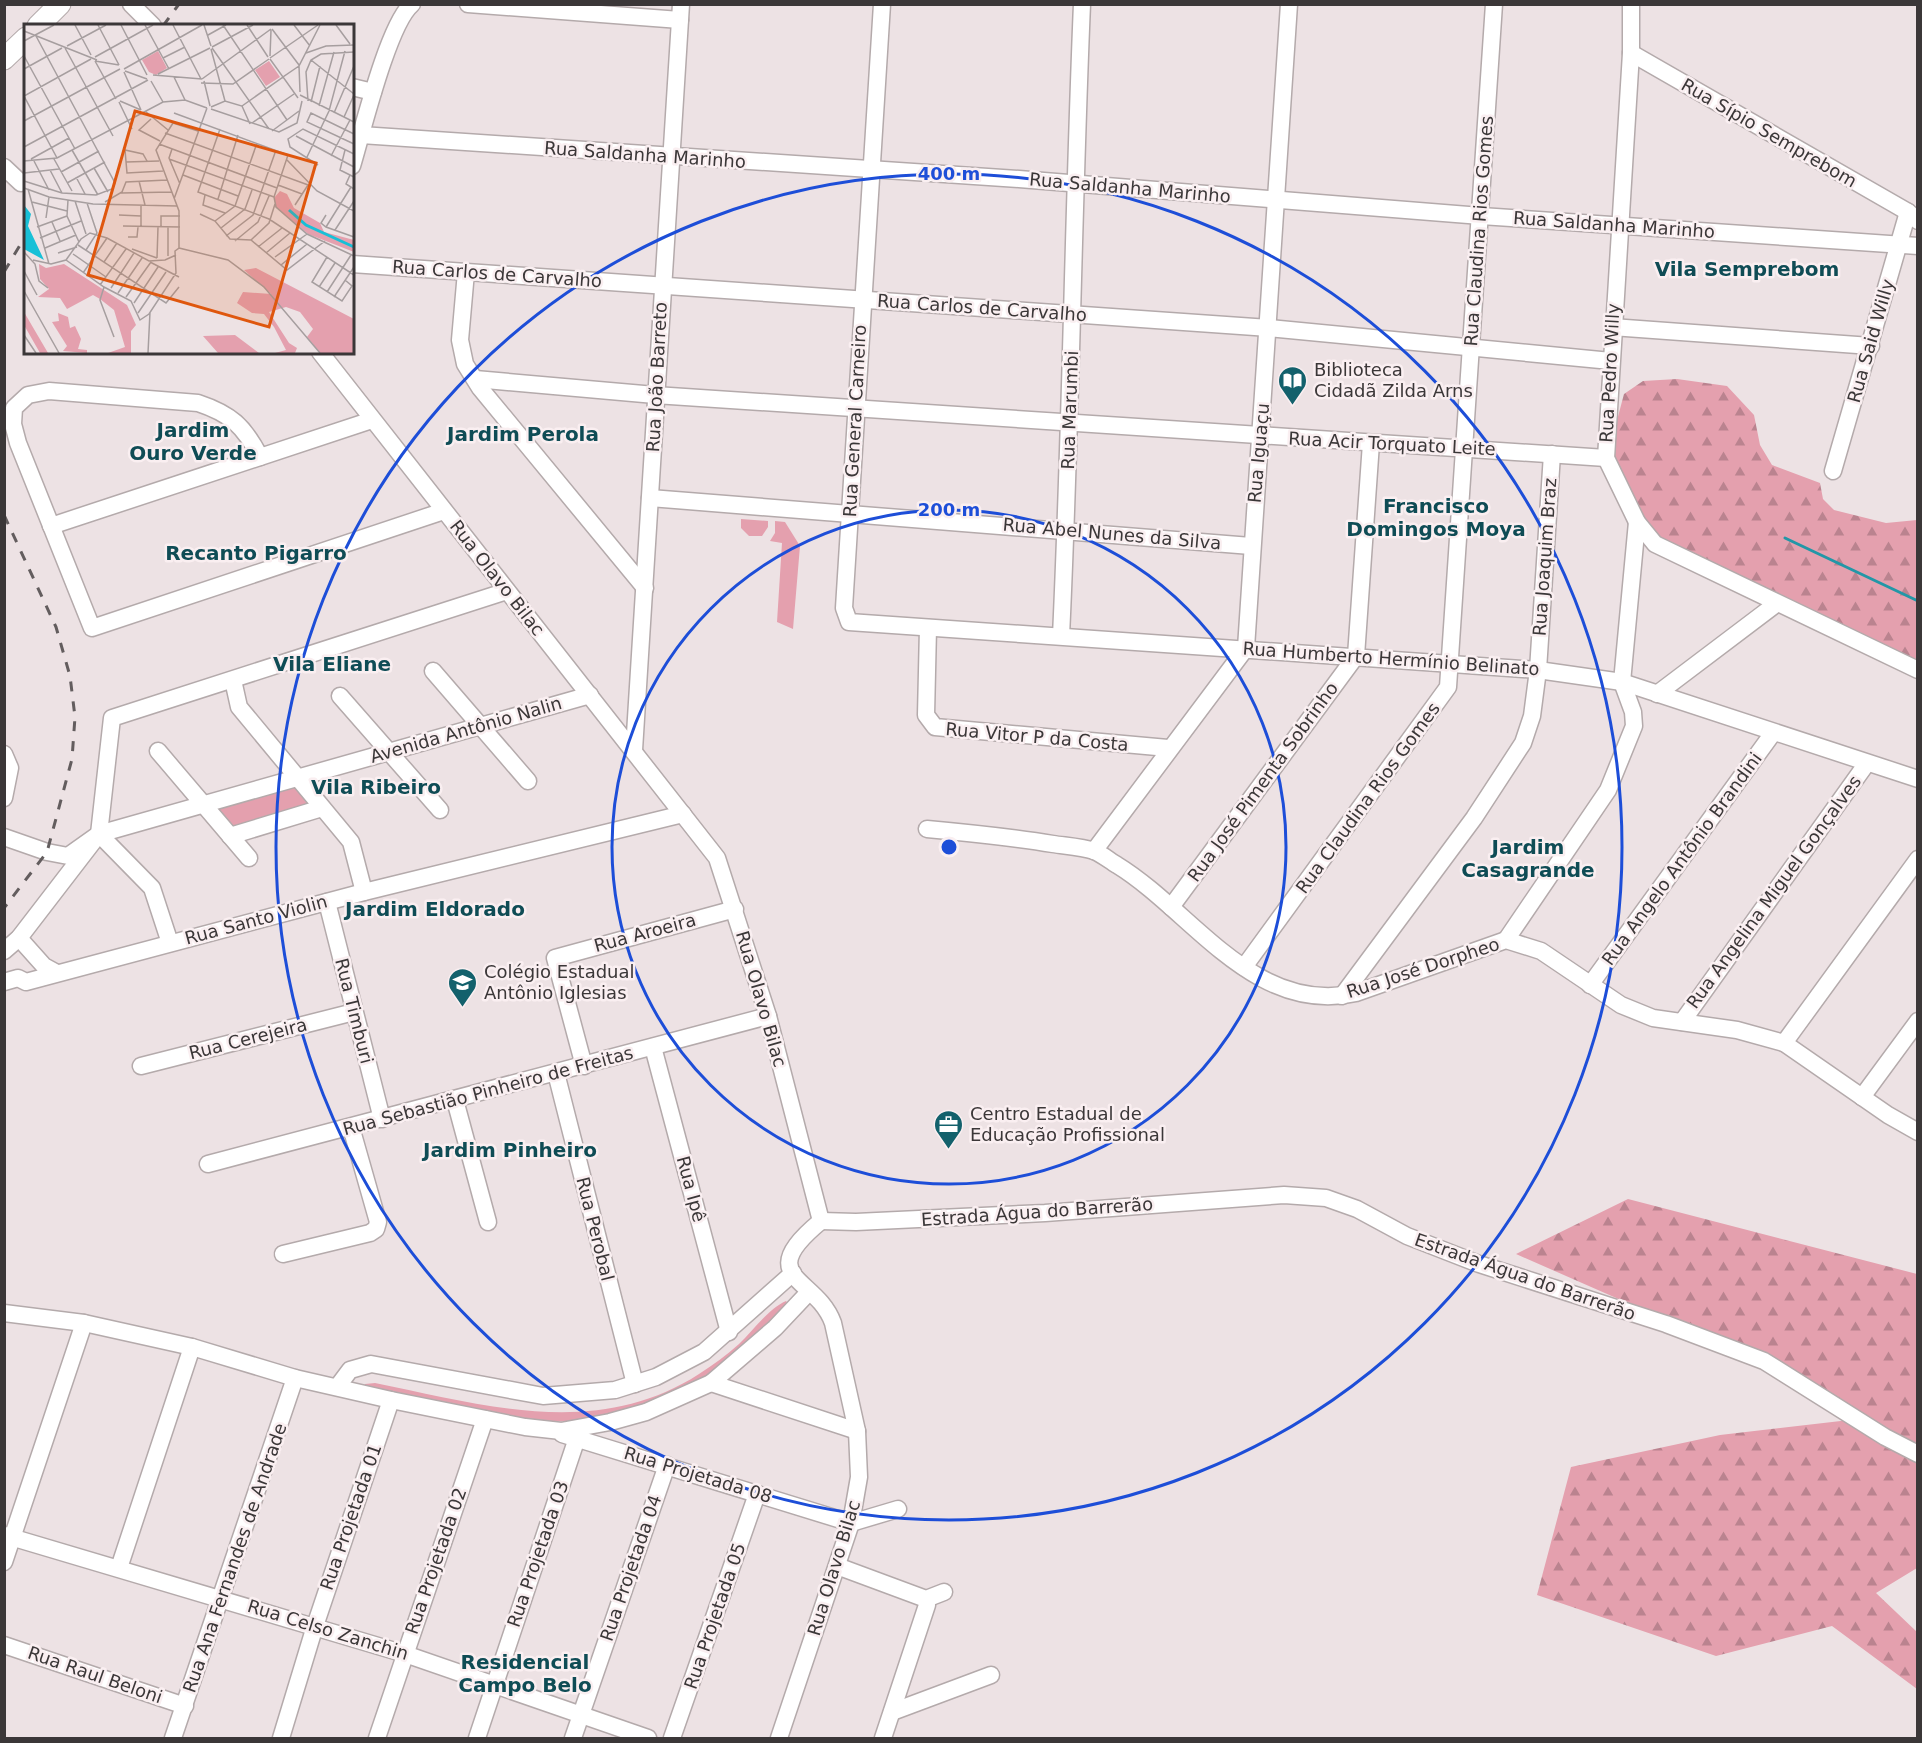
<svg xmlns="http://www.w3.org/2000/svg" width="1922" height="1743" font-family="'DejaVu Sans',sans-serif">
<defs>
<pattern id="forest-firs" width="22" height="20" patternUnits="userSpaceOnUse" patternTransform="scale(1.5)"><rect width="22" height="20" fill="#e4a0ae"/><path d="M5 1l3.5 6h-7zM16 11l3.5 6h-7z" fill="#ba838f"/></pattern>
</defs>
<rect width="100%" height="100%" fill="#ede2e4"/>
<g fill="#e4a0ae">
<path d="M741 519 768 521V527L762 536H749L741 528Z"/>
<path d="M775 521 785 522 800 546 793 629 777 622 782 543 770 541 775 533Z"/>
<path d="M292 784 311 808 234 831 212 807Z"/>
<path d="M786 1301 789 1305 700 1383 648 1406 576 1421 540 1422 363 1387 365 1384 375 1383C484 1405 597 1440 699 1374 713 1365 727 1355 739 1344 753 1331 768 1309 786 1301Z"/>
</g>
<g fill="url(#forest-firs)">
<path d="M1677 379 1727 386 1754 415 1760 445 1772 465 1820 483 1823 499 1834 510 1886 523 1917 520V664L1655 543 1607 458 1624 394 1643 381Z"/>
<path d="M1628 1199 1917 1274V1568L1876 1593 1917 1632V1689L1832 1626 1716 1656 1537 1595 1571 1467 1720 1435 1858 1419 1768 1355 1664 1319 1516 1254Z"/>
</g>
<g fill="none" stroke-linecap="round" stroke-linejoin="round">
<path stroke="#2297a7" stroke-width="3" d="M1785 538 1918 601"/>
<defs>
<g id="minor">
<path d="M131 4 153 26"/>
<path d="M468 4 680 20"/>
<path d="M882 4 844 608 849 622 1538 670 1622 682 1918 779"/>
<path d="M1631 4V53L1606 458 1637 522 1655 544 1918 670"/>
<path d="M1631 53 1908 212 1918 221"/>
<path d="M352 87 373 92"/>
<path d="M361 135 1019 179 1481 216 1918 246"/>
<path d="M352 166C362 133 388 24 412 4"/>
<path d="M4 167 21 183"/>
<path d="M352 264 1269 328 1611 361"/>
<path d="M466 272 460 340 465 364 480 388 645 588"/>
<path d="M1612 327 1871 346"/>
<path d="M320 352 717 858 768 1016 821 1221"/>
<path d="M475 379 655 395 1606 458"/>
<path d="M260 457C244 426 231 414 198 403L49 391 28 395 14 408 13 424 18 443 92 628 444 511"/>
<path d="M1833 471 1908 212"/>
<path d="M650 498 1251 546"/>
<path d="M51 526 372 420"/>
<path d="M928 628 926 715 935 727 1168 748"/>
<path d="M1061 636C1071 425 1073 215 1082 4"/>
<path d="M433 671 528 781"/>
<path d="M233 680 239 707 351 842 364 892"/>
<path d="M1657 694 1776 604"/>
<path d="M340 696 440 810"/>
<path d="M634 750 681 4"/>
<path d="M158 751 249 858"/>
<path d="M4 754 10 768 4 798"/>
<path d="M927 829C970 833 1011 837 1053 844 1066 846 1082 847 1094 851 1102 854 1110 861 1117 865 1192 911 1254 1016 1356 993L1506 940 1541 951 1621 1005 1653 1018 1737 1030 1784 1043 1888 1115 1918 1132"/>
<path d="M99 834 152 888 170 943"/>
<path d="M230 836 322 808"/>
<path d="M4 837 47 852 68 856 99 834 590 695"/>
<path d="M1094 851 1246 648 1289 4"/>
<path d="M327 902 382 1119"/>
<path d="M1171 907 1356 656 1371 443"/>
<path d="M19 938 44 966 55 972"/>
<path d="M1506 940 1608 790 1634 726 1633 712 1622 682 1637 522"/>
<path d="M4 951 19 938 99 834 112 718 507 591"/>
<path d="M1244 967 1448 687 1494 4"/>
<path d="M4 982 18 978 26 982 364 892 683 814"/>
<path d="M1590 985 1773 733"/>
<path d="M1342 996 1474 818 1523 743 1532 716 1538 670 1552 454"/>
<path d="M1682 1022 1867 763"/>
<path d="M1784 1043 1918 859"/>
<path d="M653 1047 729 1332"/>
<path d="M141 1066 354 1012"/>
<path d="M584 1066 555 958 735 909"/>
<path d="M556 1073 635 1384"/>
<path d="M1862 1097 1918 1021"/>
<path d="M455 1100 488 1222"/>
<path d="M208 1164 768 1016"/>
<path d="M821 1221 856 1222 1045 1213 1284 1195 1326 1198 1357 1209 1407 1236 1479 1264 1666 1324 1764 1361 1885 1437 1918 1454"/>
<path d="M283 1254 370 1233 376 1229 378 1222 351 1127"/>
<path d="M4 1313 84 1323 192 1347 295 1378 391 1400 525 1427 561 1431 610 1422 646 1412 711 1383 775 1328 809 1292"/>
<path d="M711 1383 857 1431"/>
<path d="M338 1386 350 1370 371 1364 543 1396 615 1390 656 1377 704 1352 793 1273"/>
<path d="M562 1434 851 1523 898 1509"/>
<path d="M4 1535 405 1654 648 1738"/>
<path d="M4 1562 84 1323"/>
<path d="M837 1566 926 1599 944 1592"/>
<path d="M119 1568 192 1347"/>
<path d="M4 1645 185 1706"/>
<path d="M892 1712 991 1675"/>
<path d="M173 1738 295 1378"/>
<path d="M281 1738 315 1626 391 1400"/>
<path d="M377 1738 485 1419"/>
<path d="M477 1738 577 1438"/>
<path d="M573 1738 667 1465"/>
<path d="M672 1738 757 1494"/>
<path d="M779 1738 851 1523 859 1477 857 1431 833 1323C816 1276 751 1279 821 1221"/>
<path d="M883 1738 927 1605 926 1599"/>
</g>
<g id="major">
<path d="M38 26 60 4"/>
<path d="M4 59 26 38"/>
</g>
</defs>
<use href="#minor" stroke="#b4aaab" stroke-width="19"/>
<use href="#major" stroke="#b4aaab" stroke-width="23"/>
<use href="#minor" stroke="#fff" stroke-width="16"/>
<use href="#major" stroke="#fff" stroke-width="21"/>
<g stroke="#635d5e" stroke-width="3" stroke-dasharray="10 10" stroke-linecap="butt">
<path d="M163 26 179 4"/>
<path d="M4 272 26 235"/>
<path d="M4 515 56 627 70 676 75 717 72 759 47 852 4 908"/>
</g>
</g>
<g fill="none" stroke="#1d4ed8" stroke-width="3">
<circle cx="949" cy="847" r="337"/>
<circle cx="949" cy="847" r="673"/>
</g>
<defs>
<symbol id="library-pin" viewBox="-11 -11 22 30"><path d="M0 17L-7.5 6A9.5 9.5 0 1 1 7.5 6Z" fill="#13616c" stroke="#faeff1"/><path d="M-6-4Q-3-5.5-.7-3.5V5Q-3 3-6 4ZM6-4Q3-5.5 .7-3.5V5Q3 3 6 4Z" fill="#fff"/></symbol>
<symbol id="school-pin" viewBox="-11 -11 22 30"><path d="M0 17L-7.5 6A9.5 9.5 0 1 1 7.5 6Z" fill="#13616c" stroke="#faeff1"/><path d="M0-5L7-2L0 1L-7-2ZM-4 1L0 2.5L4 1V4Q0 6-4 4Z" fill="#fff"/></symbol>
<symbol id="office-pin" viewBox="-11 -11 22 30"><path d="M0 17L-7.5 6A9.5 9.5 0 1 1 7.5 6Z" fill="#13616c" stroke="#faeff1"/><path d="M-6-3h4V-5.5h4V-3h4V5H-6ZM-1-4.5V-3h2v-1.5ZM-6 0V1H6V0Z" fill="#fff"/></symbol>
</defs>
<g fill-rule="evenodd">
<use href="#library-pin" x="1276" y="364" width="33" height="45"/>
<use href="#school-pin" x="446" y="966" width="33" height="45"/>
<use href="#office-pin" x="932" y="1108" width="33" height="45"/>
</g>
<g text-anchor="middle" stroke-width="5" stroke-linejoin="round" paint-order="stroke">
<g font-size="18" fill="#3b3738" stroke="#faeff1">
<text transform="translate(1769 133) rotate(30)" y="6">Rua Sípio Semprebom</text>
<text transform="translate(645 155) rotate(4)" y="6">Rua Saldanha Marinho</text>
<text transform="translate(1130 188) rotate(5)" y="6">Rua Saldanha Marinho</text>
<text transform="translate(1614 225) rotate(4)" y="6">Rua Saldanha Marinho</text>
<text transform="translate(1479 231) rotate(-86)" y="6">Rua Claudina Rios Gomes</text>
<text transform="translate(497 274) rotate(4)" y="6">Rua Carlos de Carvalho</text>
<text transform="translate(982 308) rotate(4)" y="6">Rua Carlos de Carvalho</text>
<text transform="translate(1871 341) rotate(-74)" y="6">Rua Said Willy</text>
<text transform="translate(1610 373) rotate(-87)" y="6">Rua Pedro Willy</text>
<text transform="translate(657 377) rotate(-87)" y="6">Rua João Barreto</text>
<text transform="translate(1070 410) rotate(-88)" y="6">Rua Marumbi</text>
<text transform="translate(855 421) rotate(-87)" y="6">Rua General Carneiro</text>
<text transform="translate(1392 444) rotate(3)" y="6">Rua Acir Torquato Leite</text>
<text transform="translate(1259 453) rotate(-85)" y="6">Rua Iguaçu</text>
<text transform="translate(1112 534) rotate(5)" y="6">Rua Abel Nunes da Silva</text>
<text transform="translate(1545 557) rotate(-86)" y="6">Rua Joaquim Braz</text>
<text transform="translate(497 578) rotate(52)" y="6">Rua Olavo Bilac</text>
<text transform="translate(1391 659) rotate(4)" y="6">Rua Humberto Hermínio Belinato</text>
<text transform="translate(466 730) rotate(-16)" y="6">Avenida Antônio Nalin</text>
<text transform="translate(1037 737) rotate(5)" y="6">Rua Vitor P da Costa</text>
<text transform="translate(1263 782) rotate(-54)" y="6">Rua José Pimenta Sobrinho</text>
<text transform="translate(1368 798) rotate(-54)" y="6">Rua Claudina Rios Gomes</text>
<text transform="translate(1682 859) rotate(-54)" y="6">Rua Angelo Antônio Brandini</text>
<text transform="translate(1774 892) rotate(-54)" y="6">Rua Angelina Miguel Gonçalves</text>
<text transform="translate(256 920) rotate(-15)" y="6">Rua Santo Violin</text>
<text transform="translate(645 933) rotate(-15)" y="6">Rua Aroeira</text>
<text transform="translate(1423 968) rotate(-18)" y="6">Rua José Dorpheo</text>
<text transform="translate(761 999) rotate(74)" y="6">Rua Olavo Bilac</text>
<text transform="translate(354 1011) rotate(76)" y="6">Rua Timburi</text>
<text transform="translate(248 1039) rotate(-14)" y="6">Rua Cerejeira</text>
<text transform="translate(488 1091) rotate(-15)" y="6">Rua Sebastião Pinheiro de Freitas</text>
<text transform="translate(691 1189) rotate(75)" y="6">Rua Ipê</text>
<text transform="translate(1037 1212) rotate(-4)" y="6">Estrada Água do Barrerão</text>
<text transform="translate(595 1229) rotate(76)" y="6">Rua Perobal</text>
<text transform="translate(1525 1277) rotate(19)" y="6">Estrada Água do Barrerão</text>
<text transform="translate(698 1475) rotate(17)" y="6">Rua Projetada 08</text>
<text transform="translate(351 1517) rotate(-71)" y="6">Rua Projetada 01</text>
<text transform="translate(538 1554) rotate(-71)" y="6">Rua Projetada 03</text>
<text transform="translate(235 1558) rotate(-71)" y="6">Rua Ana Fernandes de Andrade</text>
<text transform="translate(436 1561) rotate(-71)" y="6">Rua Projetada 02</text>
<text transform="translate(631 1568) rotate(-71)" y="6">Rua Projetada 04</text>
<text transform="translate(834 1568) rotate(-73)" y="6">Rua Olavo Bilac</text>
<text transform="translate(715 1616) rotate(-71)" y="6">Rua Projetada 05</text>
<text transform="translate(328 1630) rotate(17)" y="6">Rua Celso Zanchin</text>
<text transform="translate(95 1675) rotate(19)" y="6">Rua Raul Beloni</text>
</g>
<g font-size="18" fill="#3b3738" stroke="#faeff1" text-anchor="start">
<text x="1314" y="376">Biblioteca<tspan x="1314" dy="21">Cidadã Zilda Arns</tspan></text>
<text x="484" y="978">Colégio Estadual<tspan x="484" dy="21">Antônio Iglesias</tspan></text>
<text x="970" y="1120">Centro Estadual de<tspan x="970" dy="21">Educação Profissional</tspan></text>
</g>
<g font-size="20" font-weight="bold" fill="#0f4c55" stroke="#faeff1">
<text x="1747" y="276">Vila Semprebom</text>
<text x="193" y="437">Jardim<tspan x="193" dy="23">Ouro Verde</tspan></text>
<text x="523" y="441">Jardim Perola</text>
<text x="1436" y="513">Francisco<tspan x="1436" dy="23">Domingos Moya</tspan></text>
<text x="256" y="560">Recanto Pigarro</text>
<text x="332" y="671">Vila Eliane</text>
<text x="376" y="794">Vila Ribeiro</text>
<text x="1528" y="854">Jardim<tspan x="1528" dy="23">Casagrande</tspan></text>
<text x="435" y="916">Jardim Eldorado</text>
<text x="510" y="1157">Jardim Pinheiro</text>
<text x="525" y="1669">Residencial<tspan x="525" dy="23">Campo Belo</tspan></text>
</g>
</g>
<g transform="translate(24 24)">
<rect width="330" height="330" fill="#ede2e4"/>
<path d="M134 27 143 44 132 51 125 48 118 36ZM245 37 256 53 242 62 231 46Z" fill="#e4a0ae"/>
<path d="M256 167 263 170 270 184 296 199 300 208 330 216V228L284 210 252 183 250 174ZM15 240 22 244 40 240 103 281 112 301 107 307V329H84L101 323 90 286 76 275 69 271 43 285 36 274 14 273 25 265 16 255ZM232 244 330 295V329H296L283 313 289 305 276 288 262 283 245 288 265 319 273 324 271 329H251L262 326 250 303 240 290 228 289 213 279 219 268 247 270 220 246ZM0 288 24 329H16L0 301ZM34 289 44 293 46 304 51 302 57 315 54 325 63 326V329L39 327 43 322 28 298 35 297ZM211 311 235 329H194L179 312Z" fill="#e4a0ae"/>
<path d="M0 181 7 190 4 202 20 236 0 225Z" fill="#18c0d7"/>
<path fill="none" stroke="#18c0d7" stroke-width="3" d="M265 186 282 201 330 223"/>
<path fill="none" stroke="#a69e9f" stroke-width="1.5" d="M51 1 67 31M74 1 95 41M97 1 123 51M121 1 145 45M149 1 177 55M180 1 187 22M199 1 263 96M223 1 244 33M270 1 286 22M312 1 326 20M248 5 275 41M0 7 73 36M184 11 202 1M0 17 30 1M43 22 82 1M188 23 229 1M41 24 89 112M188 24 245 105M187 25 201 77M282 29 302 22 330 21M0 32 51 125M246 32 247 6M71 33 129 1M139 34 161 23M246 34 294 1M287 36 330 70M71 37 95 41M71 37 92 75M0 45 38 24M100 45 178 1M101 47 123 55M100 48 117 86M134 50 186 24M129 51 178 55M150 53 161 76M178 55 247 5M127 57 139 78M180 57 186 82M177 59 209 60 245 35M276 68 275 42 296 1M276 71 330 98M274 74 259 53 275 42M96 77 117 86M284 77 282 48 287 36 297 30 330 28M95 78 108 105M287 78 296 42M218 82 259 53 246 35M295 82 310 28M187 83 201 77 218 82 226 100M187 85 255 108 273 99 278 77M121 87 144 106M150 89 264 131 250 173 252 183 283 210 330 232M310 89 330 42M320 93 330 71M127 95 115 106 136 117M0 97 96 45M228 99 270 70M196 105 174 168 245 195 330 251M248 107 275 87M141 109 287 162M330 110 287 89 283 98 330 120M272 112 330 143M135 120 253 164M0 123 124 56M148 125 145 134 156 160M48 126 74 171M321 126 316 146 330 153M307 132 326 96M283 133 305 87 321 27M33 134 0 72 67 35M7 135 45 114M30 135 48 167M145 135 250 173M263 136 293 167 330 187M0 137 33 134 139 78 161 76 183 84M10 137 25 166M123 137 119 130 101 126 103 149 139 147M102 138 135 137M294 141 266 123 264 115 279 105 330 130M70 144 84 168M26 146 38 169M37 148 75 127M0 149 35 145M159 151 214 172M326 151 322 160 330 165M52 153 61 170M0 157 38 169 72 171 88 165 91 159 12 12M115 157 121 181M43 159 81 138M254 161 278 170M0 164 25 173 69 180 153 182M4 165 25 240M97 169 148 168M181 171 179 181 201 189M150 175 183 84M194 175 214 111M44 176 43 192 55 218M51 177 62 210M8 178 43 187M81 178 98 168 102 158 143 156M271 181 284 161M176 190 191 197 206 215 227 216 263 246 301 217M95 191 117 192M302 191 297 199 302 203 330 213M22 194 25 173M191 197 211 182 233 119M28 198 36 217M99 202 156 203M13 203 43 192M117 203V181M137 203V192H156M302 203 327 163M197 204 221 185 228 166M311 206 330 177M202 212 229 191 252 126M104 213H113L114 203M16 214 57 197M227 216 245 199 251 180M211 217 234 198 245 172M54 221 142 279 155 263M234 223 258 204M21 224 52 211M155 224 204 236 240 263 296 329M108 225 133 234M62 226 73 209 63 179M0 228 11 240 15 257 24 264M34 229 53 223M242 229 266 209M49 230 82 253M144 232V203M251 233 283 210M303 233 288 258 318 277 328 262 321 256M133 234 134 203M9 236 27 240 42 236 57 215 66 209 83 214 125 237 141 236 152 231M42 236 80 263 107 277 116 296 125 290 152 249 151 227 155 224V187L132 126 149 99 174 107M80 238 93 219M126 238 155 253M257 241 283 220M0 247 13 271M59 249 83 214M76 261 102 225M80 263 76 276 90 313M295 263 311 239M87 264 110 229M0 267 35 329M303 268 327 231M94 269 118 234M102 273 127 238M310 273 330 243M110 279 134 243M114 289 142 248M0 311 12 329M124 329 126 288"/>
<path fill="#df570e" fill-opacity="0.15" stroke="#df570e" stroke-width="3" d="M111 87 292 139 245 303 64 251Z"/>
<rect width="330" height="330" fill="none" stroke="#3b3738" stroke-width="3"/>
</g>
<circle cx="949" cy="847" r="9" fill="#1d4ed8" stroke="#faeff1" stroke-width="3"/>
<g font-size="18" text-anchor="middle" font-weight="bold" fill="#1d4ed8" stroke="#faeff1" stroke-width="5" stroke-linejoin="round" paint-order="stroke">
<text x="949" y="180">400 m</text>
<text x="949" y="516">200 m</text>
</g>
<rect width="1922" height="1743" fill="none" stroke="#3b3738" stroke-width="12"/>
</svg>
